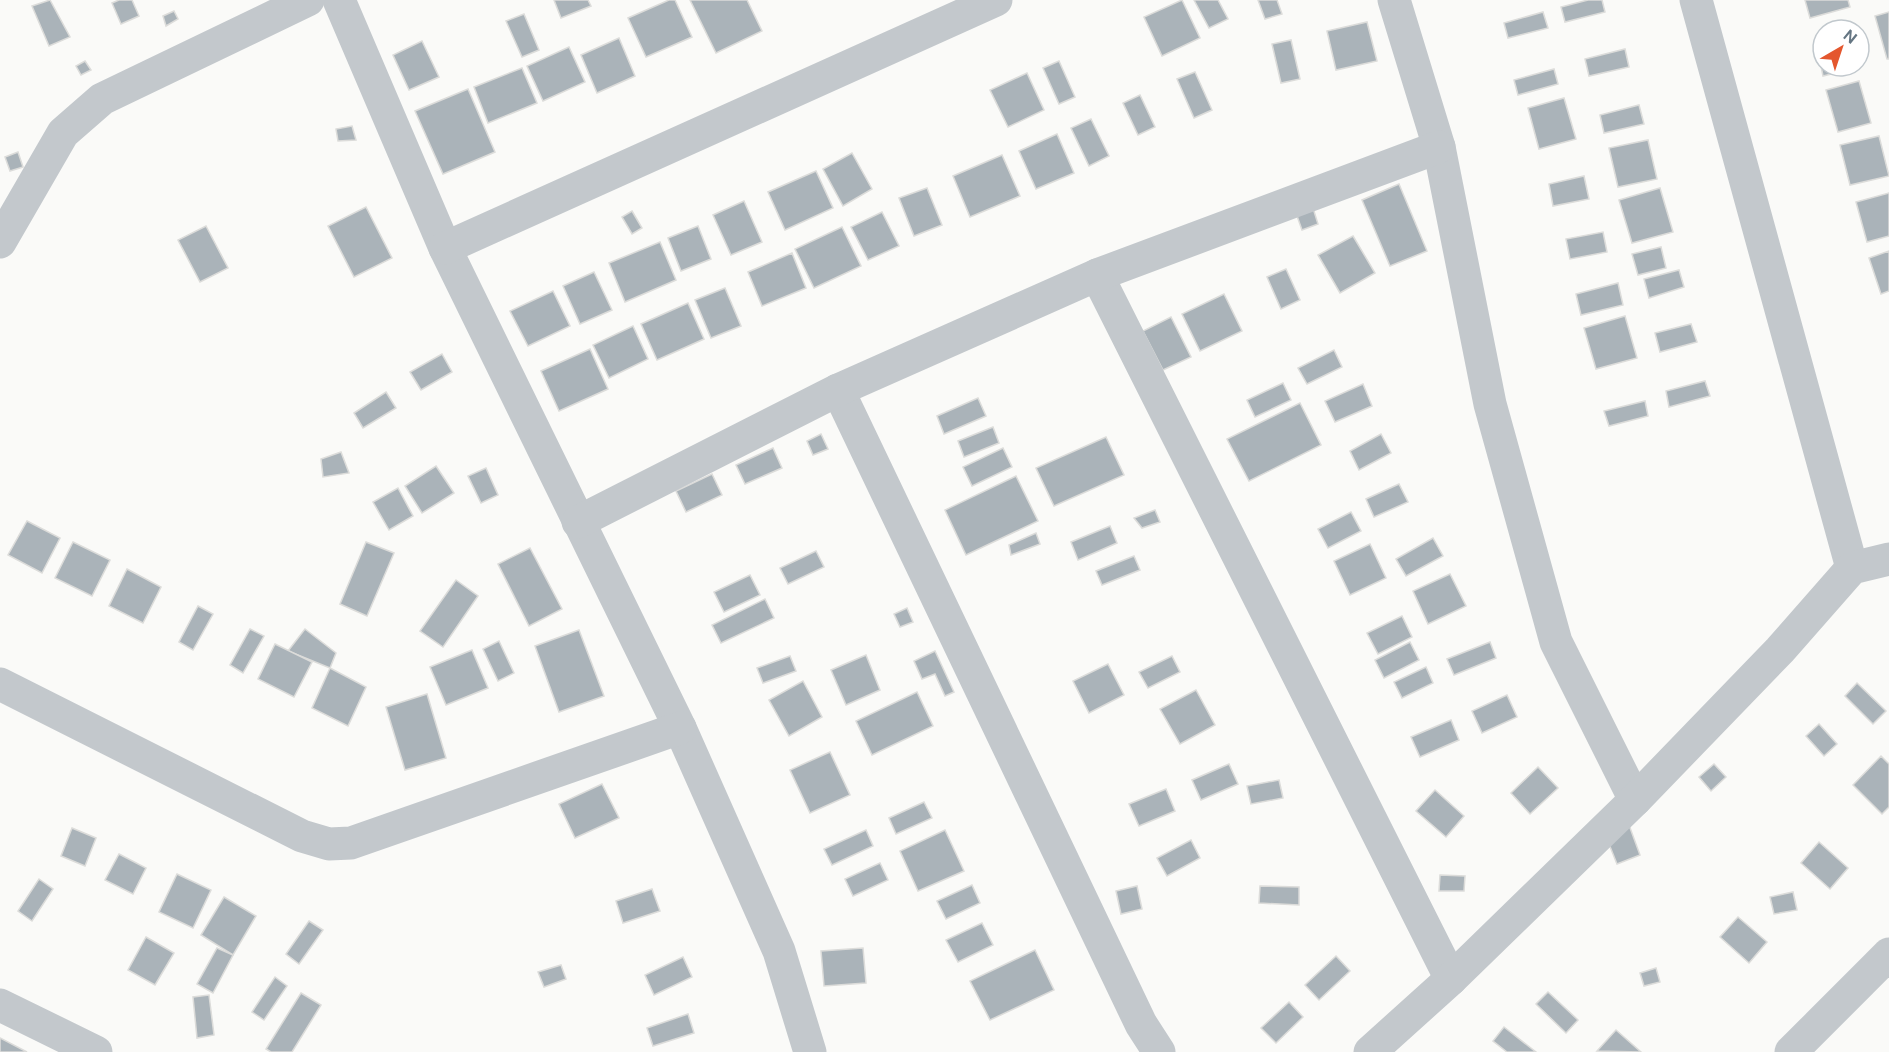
<svg xmlns="http://www.w3.org/2000/svg" width="1889" height="1052" font-family="'DM Sans',sans-serif">
<rect width="100%" height="100%" fill="#fafaf8"/>
<g fill="#aab3b9" stroke="#dcdcda" stroke-width="1.5">
<path d="M50 0 70 37 49 46 32 6Z"/>
<path d="M119 0H132L139 16 121 24 112 3Z"/>
<path d="M554 0H588L591 6 561 18Z"/>
<path d="M669 0H675L692 37 646 57 628 18Z"/>
<path d="M690 0H747L762 31 716 53Z"/>
<path d="M1182 0 1200 38 1162 56 1144 17Z"/>
<path d="M1194 0H1218L1228 19 1209 28Z"/>
<path d="M1258 0H1277L1282 14 1265 19Z"/>
<path d="M1588 0H1602L1605 12 1565 22 1561 7Z"/>
<path d="M1805 0H1848L1850 7 1810 18Z"/>
<path d="M174 11 178 19 166 26 163 16Z"/>
<path d="M1543 12 1548 28 1508 38 1504 23Z"/>
<path d="M1889 12V59H1887L1875 16Z"/>
<path d="M524 14 539 50 522 57 506 21Z"/>
<path d="M1367 22 1377 61 1336 70 1327 31Z"/>
<path d="M619 38 635 76 597 93 581 55Z"/>
<path d="M1291 40 1300 79 1281 83 1272 44Z"/>
<path d="M422 41 439 77 409 90 393 55Z"/>
<path d="M569 47 585 82 543 101 527 66Z"/>
<path d="M1625 49 1629 67 1589 76 1585 59Z"/>
<path d="M1823 55V66H1856V68L1823 76 1819 56Z"/>
<path d="M85 61 91 70 81 75 76 66Z"/>
<path d="M1059 61 1075 97 1059 104 1043 68Z"/>
<path d="M522 68 537 103 488 123 474 87Z"/>
<path d="M1554 69 1558 84 1518 95 1514 80Z"/>
<path d="M1195 72 1212 110 1194 118 1177 79Z"/>
<path d="M1027 73 1044 110 1008 127 990 90Z"/>
<path d="M1859 81 1871 123 1838 132 1826 90Z"/>
<path d="M468 89 495 152 443 174 415 111Z"/>
<path d="M1140 95 1155 127 1138 135 1123 103Z"/>
<path d="M1564 98 1576 139 1539 149 1528 108Z"/>
<path d="M1639 105 1644 124 1604 133 1600 115Z"/>
<path d="M1091 119 1109 156 1089 166 1071 128Z"/>
<path d="M352 126 356 140 338 141 336 129Z"/>
<path d="M1057 134 1074 173 1036 189 1019 151Z"/>
<path d="M1879 136 1889 176 1850 185 1840 145Z"/>
<path d="M1648 140 1657 179 1618 187 1609 148Z"/>
<path d="M18 152 23 167 10 171 5 157Z"/>
<path d="M852 153 872 189 843 206 823 169Z"/>
<path d="M1002 155 1020 196 970 217 953 176Z"/>
<path d="M816 171 833 208 785 230 768 192Z"/>
<path d="M1584 176 1589 199 1553 206 1549 184Z"/>
<path d="M1399 184 1427 251 1390 266 1362 200Z"/>
<path d="M927 188 942 225 914 236 899 198Z"/>
<path d="M1660 188 1673 232 1632 243 1619 200Z"/>
<path d="M1889 193V236L1867 242 1856 202Z"/>
<path d="M744 201 762 242 731 255 713 215Z"/>
<path d="M366 207 392 258 354 277 328 226Z"/>
<path d="M1313 208 1318 224 1302 230 1296 213Z"/>
<path d="M632 211 642 228 632 234 622 217Z"/>
<path d="M882 212 899 246 868 260 851 227Z"/>
<path d="M206 226 228 268 200 282 178 240Z"/>
<path d="M698 226 711 259 681 271 668 238Z"/>
<path d="M842 227 861 266 814 288 795 249Z"/>
<path d="M1603 232 1607 252 1570 259 1566 239Z"/>
<path d="M1353 236 1375 273 1340 293 1318 255Z"/>
<path d="M660 242 676 280 625 302 609 263Z"/>
<path d="M1661 247 1666 268 1638 275 1632 254Z"/>
<path d="M1889 251V291L1881 294 1869 258Z"/>
<path d="M792 253 806 288 762 306 748 272Z"/>
<path d="M1286 269 1300 300 1281 309 1267 277Z"/>
<path d="M1679 270 1684 287 1649 298 1644 279Z"/>
<path d="M594 272 612 310 580 324 563 286Z"/>
<path d="M1618 283 1623 305 1581 315 1576 294Z"/>
<path d="M725 288 741 326 711 338 695 300Z"/>
<path d="M553 291 570 326 528 346 510 311Z"/>
<path d="M1224 294 1242 331 1200 351 1182 314Z"/>
<path d="M688 303 704 339 657 360 641 324Z"/>
<path d="M1625 316 1637 358 1596 369 1584 328Z"/>
<path d="M1171 317 1191 357 1163 370 1143 331Z"/>
<path d="M1691 324 1697 342 1660 352 1655 333Z"/>
<path d="M633 326 648 359 609 378 593 345Z"/>
<path d="M590 349 608 389 559 411 541 371Z"/>
<path d="M1334 350 1342 367 1307 384 1298 368Z"/>
<path d="M442 354 452 372 421 390 410 372Z"/>
<path d="M1705 381 1710 396 1669 407 1666 391Z"/>
<path d="M1283 383 1291 400 1255 417 1247 400Z"/>
<path d="M1363 384 1372 406 1335 422 1325 401Z"/>
<path d="M386 392 396 408 363 428 354 413Z"/>
<path d="M978 398 986 416 944 434 937 416Z"/>
<path d="M1645 401 1648 416 1609 426 1604 411Z"/>
<path d="M1300 403 1321 445 1249 481 1227 439Z"/>
<path d="M993 427 999 443 964 457 958 441Z"/>
<path d="M821 434 828 449 813 455 807 441Z"/>
<path d="M1381 434 1391 453 1359 470 1350 451Z"/>
<path d="M1106 437 1124 475 1054 506 1036 468Z"/>
<path d="M773 448 782 468 745 484 736 465Z"/>
<path d="M1003 448 1012 467 972 486 963 467Z"/>
<path d="M341 452 349 473 323 477 321 459Z"/>
<path d="M436 466 454 493 422 513 405 486Z"/>
<path d="M486 468 498 495 481 503 468 476Z"/>
<path d="M712 474 722 495 686 512 676 491Z"/>
<path d="M1016 476 1038 521 966 555 945 510Z"/>
<path d="M1399 484 1408 502 1374 517 1366 499Z"/>
<path d="M398 488 413 516 389 530 373 502Z"/>
<path d="M1155 510 1160 522 1142 528 1134 518Z"/>
<path d="M1351 512 1361 531 1328 548 1318 529Z"/>
<path d="M27 521 60 538 42 573 8 555Z"/>
<path d="M1110 526 1117 543 1078 560 1071 542Z"/>
<path d="M1036 533 1040 544 1011 555 1009 545Z"/>
<path d="M1433 538 1443 556 1406 576 1396 559Z"/>
<path d="M73 542 110 560 92 596 55 578Z"/>
<path d="M366 542 394 553 367 616 340 604Z"/>
<path d="M1370 544 1386 578 1350 595 1334 561Z"/>
<path d="M530 548 562 609 529 626 498 564Z"/>
<path d="M816 551 824 567 788 584 780 568Z"/>
<path d="M1134 556 1140 570 1102 585 1096 571Z"/>
<path d="M127 569 161 587 143 623 109 606Z"/>
<path d="M1450 574 1466 606 1428 624 1413 591Z"/>
<path d="M750 575 760 595 724 612 714 592Z"/>
<path d="M456 580 478 596 443 647 420 631Z"/>
<path d="M765 599 774 618 721 643 712 625Z"/>
<path d="M198 606 213 614 193 650 179 642Z"/>
<path d="M907 608 913 622 900 627 894 614Z"/>
<path d="M1402 616 1412 637 1378 654 1367 633Z"/>
<path d="M250 629 264 636 243 673 230 665Z"/>
<path d="M305 629 336 653 330 668 288 651Z"/>
<path d="M579 630 604 696 559 712 535 646Z"/>
<path d="M499 641 514 673 498 681 483 649Z"/>
<path d="M1410 642 1419 660 1384 678 1375 660Z"/>
<path d="M1490 642 1496 658 1454 675 1447 659Z"/>
<path d="M275 644 312 662 294 697 258 679Z"/>
<path d="M472 650 488 688 446 705 430 667Z"/>
<path d="M935 651 954 692 945 696 935 674 922 679 914 661Z"/>
<path d="M866 655 880 690 846 705 831 670Z"/>
<path d="M790 656 796 671 763 683 757 668Z"/>
<path d="M1172 656 1180 672 1148 688 1139 672Z"/>
<path d="M1108 664 1124 695 1089 713 1073 681Z"/>
<path d="M1426 667 1433 683 1402 698 1394 682Z"/>
<path d="M330 668 366 687 348 726 312 708Z"/>
<path d="M803 681 822 717 789 736 769 700Z"/>
<path d="M1857 683 1886 711 1873 724 1845 696Z"/>
<path d="M1196 690 1215 725 1180 744 1160 709Z"/>
<path d="M917 692 933 726 872 755 856 721Z"/>
<path d="M427 694 446 758 405 770 386 707Z"/>
<path d="M1507 695 1517 717 1482 733 1472 711Z"/>
<path d="M1451 720 1459 740 1420 757 1411 737Z"/>
<path d="M1819 724 1837 744 1824 756 1806 736Z"/>
<path d="M830 752 850 795 810 813 790 770Z"/>
<path d="M1881 756 1889 764V807L1882 814 1853 785Z"/>
<path d="M1229 764 1238 784 1201 800 1192 780Z"/>
<path d="M1714 764 1726 777 1711 791 1699 777Z"/>
<path d="M1538 767 1558 788 1530 814 1511 793Z"/>
<path d="M1279 780 1283 798 1251 804 1247 786Z"/>
<path d="M602 784 619 818 575 838 559 804Z"/>
<path d="M1166 789 1175 811 1139 826 1129 804Z"/>
<path d="M1435 790 1464 816 1446 837 1416 811Z"/>
<path d="M924 802 932 818 896 834 889 818Z"/>
<path d="M1629 825 1640 855 1617 864 1605 834Z"/>
<path d="M72 828 96 838 85 866 61 856Z"/>
<path d="M866 830 873 846 832 865 824 849Z"/>
<path d="M945 830 964 871 918 891 900 851Z"/>
<path d="M1191 840 1200 858 1167 876 1157 858Z"/>
<path d="M1819 842 1848 868 1830 889 1801 863Z"/>
<path d="M119 854 146 868 133 894 105 880Z"/>
<path d="M880 863 888 880 853 896 845 879Z"/>
<path d="M177 874 211 890 193 928 159 912Z"/>
<path d="M1440 875 1465 876 1464 891H1439Z"/>
<path d="M39 879 53 889 32 921 18 911Z"/>
<path d="M972 885 980 903 946 919 937 901Z"/>
<path d="M1137 886 1142 909 1121 914 1116 891Z"/>
<path d="M1260 886 1299 887V905L1259 903Z"/>
<path d="M652 889 660 911 623 923 616 901Z"/>
<path d="M1793 892 1797 910 1774 914 1770 897Z"/>
<path d="M224 897 256 916 233 955 201 935Z"/>
<path d="M1738 917 1767 942 1749 963 1720 937Z"/>
<path d="M309 921 323 930 299 964 286 954Z"/>
<path d="M982 923 993 945 958 962 946 940Z"/>
<path d="M146 937 174 953 155 985 128 970Z"/>
<path d="M217 948 233 955 213 993 197 984Z"/>
<path d="M863 948 866 983 824 986 821 951Z"/>
<path d="M1035 950 1054 990 990 1020 970 981Z"/>
<path d="M1336 956 1350 971 1319 1000 1305 985Z"/>
<path d="M683 957 692 977 654 995 645 975Z"/>
<path d="M561 965 566 979 544 987 538 972Z"/>
<path d="M1656 968 1660 982 1644 986 1640 973Z"/>
<path d="M275 977 287 986 264 1020 252 1012Z"/>
<path d="M1548 992 1578 1020 1566 1033 1536 1004Z"/>
<path d="M301 993 321 1005 292 1052H271L266 1049Z"/>
<path d="M209 995 214 1035 197 1038 193 997Z"/>
<path d="M1289 1002 1303 1017 1276 1043 1261 1028Z"/>
<path d="M688 1014 694 1033 653 1046 647 1028Z"/>
<path d="M1504 1027 1536 1052H1507L1493 1041Z"/>
<path d="M1616 1030 1641 1052 1597 1051Z"/>
<path d="M0 1038 27 1052H0Z"/>
</g>
<g fill="none" stroke-linecap="round" stroke-linejoin="round">
<g stroke="#c3c8cc" stroke-width="33">
<path d="M339 0 445 248 680 728 779 951 810 1052"/>
<path d="M1394 0 1439 147 1490 404 1556 642 1635 800"/>
<path d="M1696 0 1852 568"/>
<path d="M0 242 63 133 102 99 308 0"/>
<path d="M445 248 996 0"/>
<path d="M1097 275 1451 979"/>
<path d="M838 390 1141 1024 1159 1052"/>
<path d="M578 522 838 390 1097 275 1439 147"/>
<path d="M0 684 302 836 329 844 351 843 680 728"/>
<path d="M0 1005 96 1052"/>
<path d="M1370 1052 1451 979 1635 800 1780 650 1852 568 1889 559"/>
<path d="M1791 1052 1889 954"/>
</g>
</g>
<g transform="translate(1841 48) rotate(39)"><circle r="28" fill="#ffffff" stroke="#c1c8cd" stroke-width="1.5"/>
<path d="M0-4.5L10 22L0 15L-10 22Z" fill="#e4572e"/>
<text y="-9" font-size="16" font-weight="bold" text-anchor="middle" fill="#657683">N</text>
</g>
</svg>
